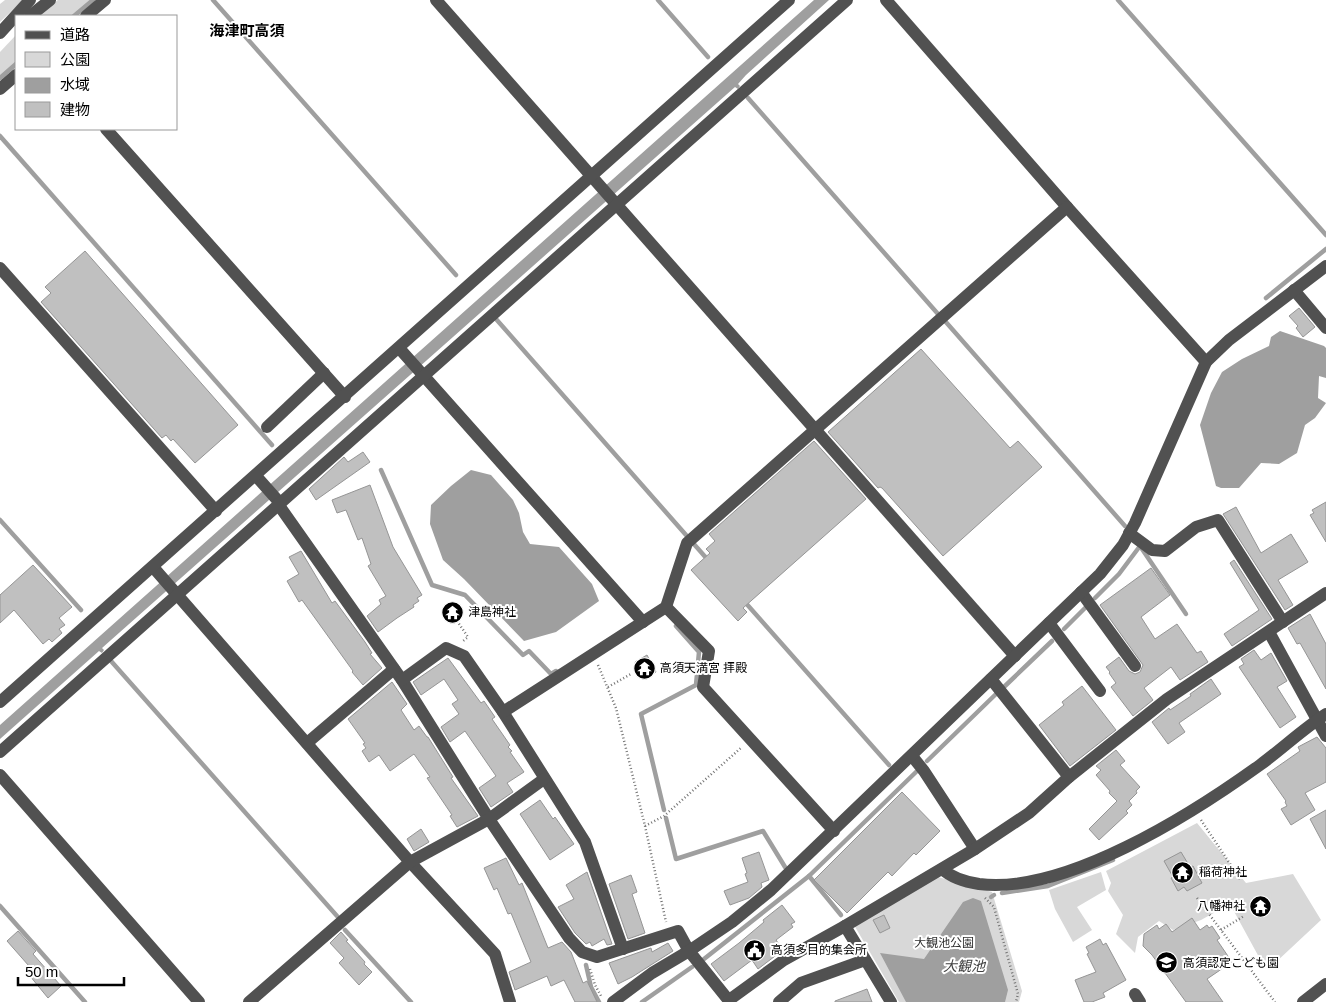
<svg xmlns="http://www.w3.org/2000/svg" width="1326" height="1002" font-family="Arial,'Noto Sans JP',sans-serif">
<rect width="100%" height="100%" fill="#fff"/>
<g fill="#d8d8d8">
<path d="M5 0H23L0 22V4Z"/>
<path d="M58 0H91L72 16H37Z"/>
<path d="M16 35V63L0 76V52Z"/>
<path d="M1197 823 1246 883 1293 874 1321 920 1275 963 1260 959 1230 904 1201 920 1173 930 1159 921 1138 937 1135 953 1116 934 1123 915 1108 891 1111 883 1106 871Z"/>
<path d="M1101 872 1106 890 1077 907 1092 930 1073 942 1055 909 1049 890Z"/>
<path d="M938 877 992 892 1022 991 1019 1002H899L854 925Z"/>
</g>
<g fill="#9f9f9f">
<path d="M814 0H829L746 75 738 84 740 86 738 89 735 87 102 648 104 650 102 653 99 651 0 739V725Z"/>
<path d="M1280 331 1324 346 1326 348V378L1319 376 1318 398 1326 403 1315 418 1305 425 1297 453 1279 464 1261 463 1239 488H1221L1216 486 1200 425 1211 393 1222 372 1242 359 1269 346 1271 337Z"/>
<path d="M471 470 491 475 513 500 519 513 523 532 530 544 559 547 592 584 599 601 556 632 524 641 464 579 443 560 430 524 431 505 451 486Z"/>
<path d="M973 898 981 901 1008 990 1005 1002H906L880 953 924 959 963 902Z"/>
</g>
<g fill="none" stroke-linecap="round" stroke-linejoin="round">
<g stroke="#9f9f9f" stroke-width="4.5">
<path d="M213 0 456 275"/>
<path d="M658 0 708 57"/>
<path d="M1118 0 1326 235"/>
<path d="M74 16 93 0"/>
<path d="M0 78 16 64"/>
<path d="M748 98 938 314"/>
<path d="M0 136 272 445"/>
<path d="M1266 298 1326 249"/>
<path d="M496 319 686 535"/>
<path d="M945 321 1125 526"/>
<path d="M381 470 432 585 465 595 523 655 529 651 551 674 556 671"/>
<path d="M0 520 81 610"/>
<path d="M693 543 708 560"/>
<path d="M1095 598 1119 574 1140 546 1186 614"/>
<path d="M744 601 889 765"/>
<path d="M1064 629 1086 607"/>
<path d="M111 661 337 916"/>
<path d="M1005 686 1052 641"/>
<path d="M927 761 996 694"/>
<path d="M664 810 641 714 696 685 699 652 676 626"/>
<path d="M666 818 676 859 763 831 785 867"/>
<path d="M809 876 841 915"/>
<path d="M1002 893 1048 886 1113 860"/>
<path d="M991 897 994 895"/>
<path d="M0 906 85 1002"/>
<path d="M345 930 411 1002"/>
<path d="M704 959 809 876 916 772"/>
<path d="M586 965 591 987 599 1002"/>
<path d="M642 1002 692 967"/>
</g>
</g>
<g fill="#c0c0c0" stroke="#959595">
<path d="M85 251 238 425 195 463 173 439 171 441 166 435 162 438 41 302 51 293 45 287Z"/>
<path d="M1299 308 1315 327 1303 337 1296 328 1298 326 1289 316Z"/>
<path d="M921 349 1010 448 1018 441 1042 467 943 556 882 488 880 487 878 488 828 432Z"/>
<path d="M814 441 866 499 743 608 747 612 738 621 691 570 710 553 706 549 715 541 709 534Z"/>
<path d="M363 452 370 462 316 500 309 489 344 457 348 462Z"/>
<path d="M370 485 393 547 422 595 417 598 419 601 413 605 414 607 397 618 378 632 367 616 381 604 379 600 386 596 368 566 371 564 362 538 358 540 346 510 337 513 332 500Z"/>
<path d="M1326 502V542L1310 515 1314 513 1312 510Z"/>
<path d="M1236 507 1261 553 1291 534 1308 562 1278 580 1293 605 1285 610 1223 514Z"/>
<path d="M301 551 332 603 335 601 365 642 372 653 370 654 382 668 363 685 352 672 353 671 302 600 299 602 287 581 299 574 289 557Z"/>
<path d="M1234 560 1272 619 1232 646 1224 634 1259 610 1230 563Z"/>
<path d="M33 565 72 607 59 618 65 625 59 629 62 633 52 642 49 639 43 644 14 610 0 623V595Z"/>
<path d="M1151 568 1170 595 1141 617 1155 639 1177 624 1197 653 1201 651 1208 662 1180 680 1171 667 1144 688 1153 700 1133 716 1111 687 1116 683 1109 673 1110 672 1106 667 1119 657 1129 671 1135 674 1140 672 1143 665 1100 605Z"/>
<path d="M1310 614 1326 644V689L1300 643 1297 644 1288 628Z"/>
<path d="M1254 650 1261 660 1271 653 1287 681 1277 687 1296 717 1280 728 1239 667 1244 664 1241 659Z"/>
<path d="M647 655 656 672 643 679 635 662Z"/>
<path d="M448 658 481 703 484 701 495 717 492 719 510 745 508 747 512 751 510 752 524 772 507 783 513 792 491 807 479 788 496 776 465 731 450 742 441 727 459 714 452 704 458 700 444 679 421 695 413 682Z"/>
<path d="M1211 679 1221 694 1179 723 1185 732 1168 744 1152 722 1169 708 1170 710 1191 696 1190 694Z"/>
<path d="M392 682 407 704 401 710 414 730 419 726 427 737H428L453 777 451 778 478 816 457 827 450 816 452 815 427 778 430 777 414 754 390 771 379 755 369 762 362 751 366 748 363 744 365 743 348 719Z"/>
<path d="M1082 686 1116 730 1070 766 1039 725 1064 705 1062 702Z"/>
<path d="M1317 737 1326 748V782L1305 793 1315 810 1291 825 1281 809 1287 806 1285 802 1286 801 1267 774 1300 751 1298 747Z"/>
<path d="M1116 750 1125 761 1120 765 1140 787 1136 791 1137 793 1129 801 1132 805 1126 811 1128 813 1099 840 1089 829 1117 801 1109 793 1110 791 1096 775 1101 770 1096 766Z"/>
<path d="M902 792 940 831 916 855 914 853 892 876 888 872 847 913 814 880Z"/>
<path d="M540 800 553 819 555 817 574 844 550 860 520 814Z"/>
<path d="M1326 810V849L1310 819Z"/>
<path d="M421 829 429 842 414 851 407 839Z"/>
<path d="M759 852 769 880 761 883 762 887 749 898 730 905 724 891 748 882 745 874 747 873 742 858Z"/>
<path d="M1181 852 1190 867 1193 866 1202 883 1187 891 1184 887 1178 891 1171 878 1173 877 1164 861Z"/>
<path d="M506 858 519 885 522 883 548 948 562 942 571 952 583 983 587 981 597 1002H575L564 980 551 986 547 976 515 990 509 972 531 962 511 913 508 914 497 888 494 890 484 868Z"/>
<path d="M587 872 612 944 607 945 604 939 592 946 590 942 586 944 575 933 558 907 574 899 566 885Z"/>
<path d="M631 875 637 892 632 894 645 933 628 939 609 884Z"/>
<path d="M1266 897 1271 908 1257 915 1252 903Z"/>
<path d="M782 905 795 922 791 924 793 927 776 940 783 950 758 969 752 960 724 981 711 964 739 943 764 922 763 920Z"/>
<path d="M884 915 890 928 880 933 873 920Z"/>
<path d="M1192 918 1200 930 1207 925 1209 928 1212 926 1220 938 1217 940 1232 962 1207 979 1223 1002H1186L1152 955 1143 946 1144 934 1157 925 1159 929 1166 924 1172 932Z"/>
<path d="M18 931 36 951 33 954 61 986 48 998 25 970 29 966 7 941Z"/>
<path d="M341 932 348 940 346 941 365 962 364 964 372 972 359 985 339 963 344 958 330 943Z"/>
<path d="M1100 939 1103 945 1106 943 1126 980 1103 993 1105 997 1092 1002H1084L1075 980 1096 972 1087 954 1089 953 1086 947Z"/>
<path d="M668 943 673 951 632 977 618 984 609 963 651 948 652 952Z"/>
<path d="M867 989 872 1002H835V1001Z"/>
</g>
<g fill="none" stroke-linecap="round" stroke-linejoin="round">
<g stroke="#737373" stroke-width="2.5" stroke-dasharray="1 2.5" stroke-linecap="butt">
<path d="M455 618 468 637 463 641"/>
<path d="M598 665 616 708 645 826 666 922"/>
<path d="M608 687 631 674"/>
<path d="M1201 820 1240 879"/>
<path d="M645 826 664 816 742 747"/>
<path d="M985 898 994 907 1018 994 1016 1002"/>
<path d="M1197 898 1275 1002"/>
<path d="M1221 930 1244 916"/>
<path d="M590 969 595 985 601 996"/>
</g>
<g stroke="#515151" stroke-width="12">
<path d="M436 0 1015 656"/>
<path d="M886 0 1067 207 1206 362"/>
<path d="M30 16 50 0"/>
<path d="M86 16 105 0"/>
<path d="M0 33 30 0"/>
<path d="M0 89 16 75"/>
<path d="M106 129 345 397"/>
<path d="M0 268 216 511"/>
<path d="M1294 290 1326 328"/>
<path d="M399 348 643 622"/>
<path d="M267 427 324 373"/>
<path d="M256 476 280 503"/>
<path d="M278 504 402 680 489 819 569 938 582 952 597 957 678 931 689 951 730 1002"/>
<path d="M1129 533 1152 550 1165 551 1196 527 1218 520 1283 622"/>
<path d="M153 567 410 862 495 954 510 1002"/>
<path d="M1081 592 1135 666"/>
<path d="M666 607 709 651 703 687 834 831"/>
<path d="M1049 623 1100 691"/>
<path d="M1269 632 1326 736"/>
<path d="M991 679 1069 777"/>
<path d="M402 680 446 648 464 656 503 712 585 842 623 949"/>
<path d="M0 702 789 0"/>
<path d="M503 712 666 607 687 543 1067 207"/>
<path d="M307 743 394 669"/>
<path d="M0 752 847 0"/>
<path d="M912 756 924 771 975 849"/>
<path d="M0 775 199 1002"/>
<path d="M942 869C952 878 966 882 979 884 1065 895 1192 814 1260 765 1283 748 1303 729 1326 714"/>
<path d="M845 926 891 1002"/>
<path d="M1135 994 1140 1002"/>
<path d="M729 1000 784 960 845 926 975 849 1029 813 1069 777 1167 699 1326 593"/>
<path d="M249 1002 410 862 489 819 544 779"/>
<path d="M613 1002 652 973 689 951 732 922 771 890 1100 574 1123 545 1135 523 1206 362 1229 340 1326 266"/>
<path d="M779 1002 801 983 865 960"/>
<path d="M1303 1002 1326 984"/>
</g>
</g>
<defs>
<symbol id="temple-disc" viewBox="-11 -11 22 22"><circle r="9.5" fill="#000" stroke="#fff"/><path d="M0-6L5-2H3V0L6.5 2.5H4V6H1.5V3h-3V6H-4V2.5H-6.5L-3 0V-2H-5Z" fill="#fff"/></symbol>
<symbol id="civic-disc" viewBox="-11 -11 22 22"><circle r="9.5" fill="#000" stroke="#fff"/><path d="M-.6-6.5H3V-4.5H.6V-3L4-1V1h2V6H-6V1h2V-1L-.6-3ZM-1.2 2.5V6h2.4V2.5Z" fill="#fff"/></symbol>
<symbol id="school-disc" viewBox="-11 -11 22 22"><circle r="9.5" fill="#000" stroke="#fff"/><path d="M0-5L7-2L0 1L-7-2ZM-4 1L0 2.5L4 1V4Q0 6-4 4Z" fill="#fff"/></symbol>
</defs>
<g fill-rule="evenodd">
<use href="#temple-disc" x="440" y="600" width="25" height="25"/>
<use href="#temple-disc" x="632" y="656" width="25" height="25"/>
<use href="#temple-disc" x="1170" y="860" width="25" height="25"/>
<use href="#temple-disc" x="1248" y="894" width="25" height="25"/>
<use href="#civic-disc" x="742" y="938" width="25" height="25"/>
<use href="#school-disc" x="1154" y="950" width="25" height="25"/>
</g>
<g text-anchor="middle" stroke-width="4" stroke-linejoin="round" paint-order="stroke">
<g font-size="12" fill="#000" stroke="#fff" text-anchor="start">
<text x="468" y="616">津島神社</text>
<text x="660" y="672">高須天満宮 拝殿</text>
<text x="1199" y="876">稲荷神社</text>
<text x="1245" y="910" text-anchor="end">八幡神社</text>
<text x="771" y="954">高須多目的集会所</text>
<text x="1183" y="967">高須認定こども園</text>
</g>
<g font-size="12" fill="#2f2f2f" stroke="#fff">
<text x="944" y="947">大観池公園</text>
</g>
<g font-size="14" font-style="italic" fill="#404040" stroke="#fff">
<text x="964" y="971">大観池</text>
</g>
<g font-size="15" font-weight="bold" fill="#000" stroke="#fff">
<text x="247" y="36">海津町高須</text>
</g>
</g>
<rect x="15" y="15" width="162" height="115" fill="#ffffff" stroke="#999999"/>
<rect x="25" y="31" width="25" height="8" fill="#515151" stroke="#999999"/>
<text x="60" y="40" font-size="15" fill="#000000">道路</text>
<rect x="25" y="52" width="25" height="15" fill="#d8d8d8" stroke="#999999"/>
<text x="60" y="65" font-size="15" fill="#000000">公園</text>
<rect x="25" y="78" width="25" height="15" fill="#9f9f9f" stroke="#999999"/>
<text x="60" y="90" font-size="15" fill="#000000">水域</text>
<rect x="25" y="102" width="25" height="15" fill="#c0c0c0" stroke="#999999"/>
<text x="60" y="115" font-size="15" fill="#000000">建物</text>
<path d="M18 977v8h106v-8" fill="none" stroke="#000000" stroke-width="2.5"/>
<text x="25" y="977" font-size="15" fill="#000000" stroke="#ffffff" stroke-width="4" paint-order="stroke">50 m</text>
</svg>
